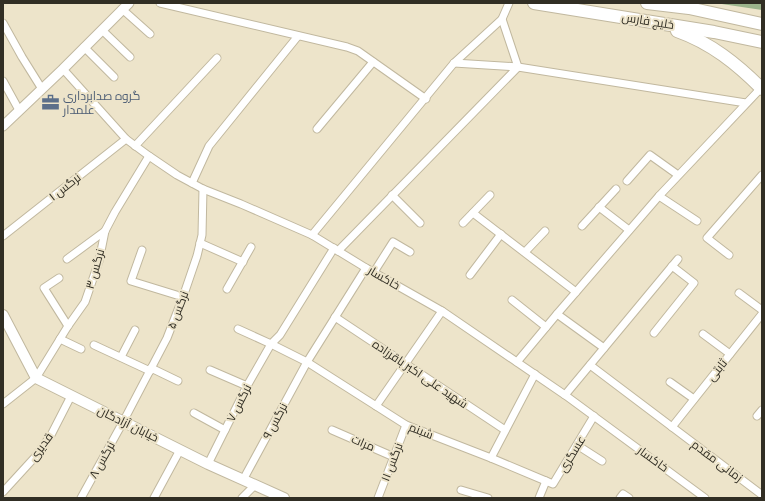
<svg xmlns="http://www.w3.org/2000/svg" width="765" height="501" font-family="Overpass,Cairo,sans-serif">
<rect width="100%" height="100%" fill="#ede4ca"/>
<path fill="#9cb48b" d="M715 3H762V10Z"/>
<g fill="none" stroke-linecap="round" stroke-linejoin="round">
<defs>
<g id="minor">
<path d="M160 3 347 47 358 51 426 99"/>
<path d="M122 9 150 34"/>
<path d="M3 23 22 57 42 89"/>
<path d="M102 30 130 57"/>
<path d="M84 47 114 77"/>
<path d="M454 63 518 67 746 103"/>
<path d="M63 69 126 139 149 156 177 175 203 189 241 204 312 235 366 268 442 311 565 395 705 498"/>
<path d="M3 81 19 110"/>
<path d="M317 129 373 62"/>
<path d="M135 146 217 58"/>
<path d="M627 181 650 155 678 175"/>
<path d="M192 183 209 146 298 36"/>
<path d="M392 195 420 223"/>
<path d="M659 196 697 221"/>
<path d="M599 207 629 230"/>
<path d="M473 213 576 292"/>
<path d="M463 223 490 195"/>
<path d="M582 226 616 189"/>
<path d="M312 235 454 63 502 19 509 3"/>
<path d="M3 236 126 139"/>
<path d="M200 243 243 262"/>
<path d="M142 250 131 281 183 297"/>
<path d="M338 251 518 67 502 19"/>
<path d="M525 252 545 231"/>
<path d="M729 255 707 238 762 175"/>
<path d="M67 259 105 231"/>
<path d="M374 272 393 242 410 252"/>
<path d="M470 275 501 234"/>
<path d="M59 278 44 288 68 326"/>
<path d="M227 289 251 247"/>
<path d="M739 293 762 310"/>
<path d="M512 300 546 327"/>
<path d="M557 314 604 348"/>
<path d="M335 317 505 430"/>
<path d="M238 329 271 344 307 362 406 425 491 458 553 484 594 416"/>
<path d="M654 333 694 283 672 266"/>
<path d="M703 334 730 354"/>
<path d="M60 339 81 349"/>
<path d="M94 345 150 371"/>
<path d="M121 357 135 330"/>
<path d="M517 362 557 314 659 196 761 88"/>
<path d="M590 365 762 495"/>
<path d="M151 368 178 381"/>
<path d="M210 370 247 386"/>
<path d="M670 382 694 399"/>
<path d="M565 395 678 259"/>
<path d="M3 404 36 378 68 326 85 302 99 261 105 231 115 212 149 156"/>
<path d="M376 406 442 311"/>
<path d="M194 413 225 430"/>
<path d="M757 416 762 410"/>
<path d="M672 427 762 314"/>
<path d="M332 430 394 457"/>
<path d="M577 445 602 461"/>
<path d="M491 458 535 374"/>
<path d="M208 464 247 386 271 344 280 335 334 248"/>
<path d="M243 480 307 362 366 268"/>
<path d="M461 490 488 498"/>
<path d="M3 492 35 457 51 435 71 396"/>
<path d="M81 498 123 422 167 338 183 297 197 256 202 235 203 189"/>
<path d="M154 498 180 450"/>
<path d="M242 498 255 485"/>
<path d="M378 498 406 425"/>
<path d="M539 498 546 481"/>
<path d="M620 498 623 494 629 498"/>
</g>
<path id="tertiary" d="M3 126 63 69 129 3"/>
<path id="secondary" d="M3 315 36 378 208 464 284 498"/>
<g id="trunk">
<path d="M534 3 714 32 762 42"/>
<path d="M647 3 689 8 762 24"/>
<path d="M677 31C711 43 737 64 762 89"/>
</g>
</defs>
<use href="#minor" stroke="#c1b89f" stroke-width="9"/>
<use href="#tertiary" stroke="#c1b89f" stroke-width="11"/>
<use href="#secondary" stroke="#c1b89f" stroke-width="12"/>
<use href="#trunk" stroke="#c1b89f" stroke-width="14"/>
<use href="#minor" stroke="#fff" stroke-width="7"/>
<use href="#tertiary" stroke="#fff" stroke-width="9"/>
<use href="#secondary" stroke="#fff" stroke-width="10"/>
<use href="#trunk" stroke="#fff" stroke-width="12"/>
</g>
<defs>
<symbol id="office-bare" viewBox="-9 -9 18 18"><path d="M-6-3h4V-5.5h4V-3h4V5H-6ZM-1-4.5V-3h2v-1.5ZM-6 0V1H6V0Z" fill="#5c6f8a" stroke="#ede4ca" stroke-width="2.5" paint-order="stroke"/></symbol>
</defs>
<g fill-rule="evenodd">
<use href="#office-bare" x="38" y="90" width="25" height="25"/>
</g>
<g text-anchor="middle" stroke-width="4" stroke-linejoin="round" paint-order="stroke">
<g font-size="12" fill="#312e24" stroke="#ede4ca">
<text transform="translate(648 21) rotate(9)" y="4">خلیج فارس</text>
<text transform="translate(65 187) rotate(-38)" y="4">نرگس ۱</text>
<text transform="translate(95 269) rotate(-74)" y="4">نرگس ۳</text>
<text transform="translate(384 278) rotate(30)" y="4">خاکسار</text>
<text transform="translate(178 310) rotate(-69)" y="4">نرگس ۵</text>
<text transform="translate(717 370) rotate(-51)" y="4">ثابتی</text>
<text transform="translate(420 374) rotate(34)" y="4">شهید علی اکبر باقرزاده</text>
<text transform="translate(239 403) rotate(-63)" y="4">نرگس ۷</text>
<text transform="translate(275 421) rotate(-62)" y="4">نرگس ۹</text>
<text transform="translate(128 424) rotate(26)" y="4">خیابان آزادگان</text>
<text transform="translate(421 431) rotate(21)" y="4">شبنم</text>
<text transform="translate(363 443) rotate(23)" y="4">مرات</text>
<text transform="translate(41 447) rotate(-54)" y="4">قدیری</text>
<text transform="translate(572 454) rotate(-59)" y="4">عسگری</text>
<text transform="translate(653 459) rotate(36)" y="4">خاکسار</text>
<text transform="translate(102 460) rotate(-61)" y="4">نرگس ۸</text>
<text transform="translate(717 461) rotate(37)" y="4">زمانی مقدم</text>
<text transform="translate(392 462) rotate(-69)" y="4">نرگس ۱۱</text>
</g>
<g font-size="12" fill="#4e5e75" stroke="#ede4ca" text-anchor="start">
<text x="63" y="100">گروه صدابرداری<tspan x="63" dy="14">علمدار</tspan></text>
</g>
</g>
<rect width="765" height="501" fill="none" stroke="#312e24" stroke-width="8"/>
</svg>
